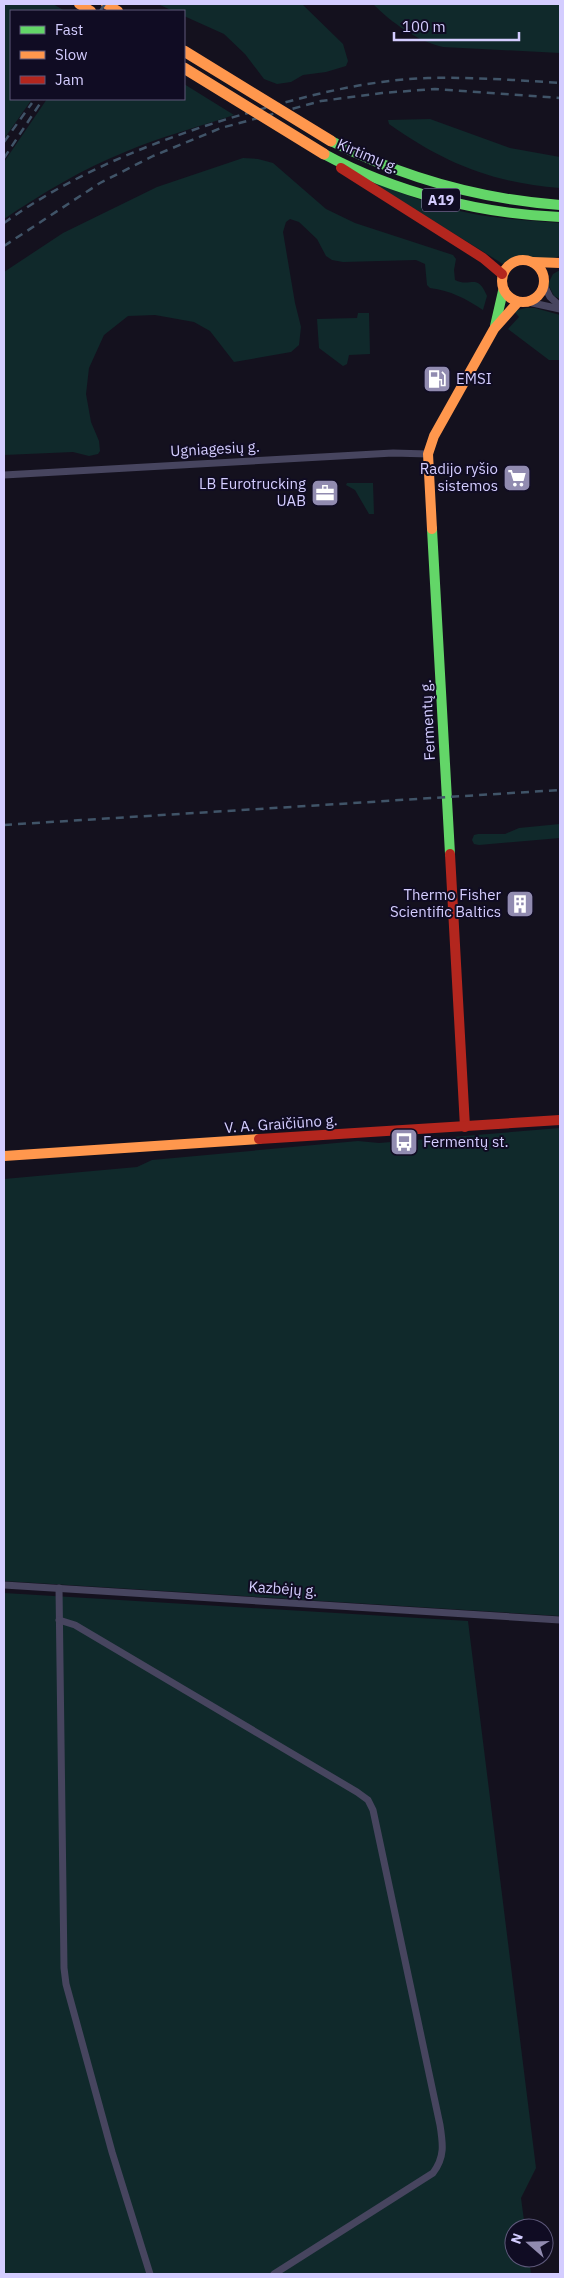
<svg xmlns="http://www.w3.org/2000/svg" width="564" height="2278" font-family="'IBM Plex Sans',sans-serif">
<rect width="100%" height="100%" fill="#14111e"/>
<g fill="#10292b">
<path d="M4 4H53L65 11H11V99H32L4 139Z"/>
<path d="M158 4H302L343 44 348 61 346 66 326 72 303 75 291 82 277 84 264 79 245 54 224 34 184 16V11H173Z"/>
<path d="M373 4H560V53L443 47C417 41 392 23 373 4Z"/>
<path d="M184 84 234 115C198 127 160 137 125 152 82 169 43 193 4 219V162L47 99H184Z"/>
<path d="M430 119 510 148 560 157V188C493 183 444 163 389 124L388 120Z"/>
<path d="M243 158 258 159 273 163 326 209 355 223 453 255 456 259 454 270 455 280C471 288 477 272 487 296L483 310C465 298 451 291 430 288L427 285 425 264 416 260 343 262 332 260 326 256 317 239 299 222 290 219 286 222 283 232 295 303 301 327 299 345 291 352 234 362 210 331 194 322 155 315 128 316 104 335 89 368 86 394 91 422 99 441 100 451 98 454 89 456 73 452 4 455V272L63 233 157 187Z"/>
<path d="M364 178C398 192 433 206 469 213 499 219 530 221 560 223V256C554 258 547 260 540 260 522 259 519 250 503 264Z"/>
<path d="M560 270V299L554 296 548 284 553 274Z"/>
<path d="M526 308H535L560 315V360H549L508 329 519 317 514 311Z"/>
<path d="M358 313H369L370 354 349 355 347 364 343 366 319 348 317 319 357 318Z"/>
<path d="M347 483H373L374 514H369L355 490 346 485Z"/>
<path d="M560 824V838L479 845 474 844 472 840 474 835 478 834H505L519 828Z"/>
<path d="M560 1128V1616L4 1581V1179L137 1167 152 1160 358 1141 379 1143Z"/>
<path d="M4 1593 468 1621 536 2168 521 2198 525 2228H514V2258H529L531 2274H4Z"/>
</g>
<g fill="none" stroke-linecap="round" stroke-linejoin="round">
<g stroke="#47455f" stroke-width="7">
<path d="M544 285 550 297 560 306"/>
<path d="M528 302 560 309"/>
<path d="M4 475 393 453 428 454"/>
<path d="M4 1585 560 1620"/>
<path d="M59 1588 64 1968 66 1984 112 2152 150 2274"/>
<path d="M59 1620 75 1625 357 1792 368 1800 373 1810 440 2125C443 2144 445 2157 433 2173L274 2274"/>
</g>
<g stroke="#63d668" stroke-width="10">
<path d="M331 141C404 178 478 199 560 205"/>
<path d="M324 154C394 192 480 214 560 217"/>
<path d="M495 326 503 291"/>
<path d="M432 529 450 854"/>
</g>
<g stroke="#ff974d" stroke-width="10">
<path d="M79 4 91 11"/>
<path d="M106 4 118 11"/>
<circle cx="523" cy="281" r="21"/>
<path d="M533 262 560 263"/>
<path d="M432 529 428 454 434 436 494 329 518 302"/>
<path d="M4 1156 259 1139"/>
</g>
<g stroke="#b3261e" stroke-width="10">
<path d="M341 168 483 258 502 274"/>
<path d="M450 854 465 1127"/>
<path d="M259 1139 560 1120"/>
</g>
<g stroke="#405468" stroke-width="2.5" stroke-dasharray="8 6" stroke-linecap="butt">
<path d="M100 11 105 4"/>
<path d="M4 142 32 103"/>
<path d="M4 158 43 99"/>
<path d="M4 223C79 169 169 135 258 110 313 94 370 80 428 78 473 77 516 80 560 83"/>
<path d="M4 246 100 183 153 156 221 128 321 101 382 93 435 89 560 98"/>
<path d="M4 825 560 790"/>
</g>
<g stroke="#ff974d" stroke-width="11">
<path d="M184 51 331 141"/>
<path d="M184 68 324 154"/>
</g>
</g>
<defs>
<symbol id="fuel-square" viewBox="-11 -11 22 22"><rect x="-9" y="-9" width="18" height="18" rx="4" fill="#918bb0" stroke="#100c23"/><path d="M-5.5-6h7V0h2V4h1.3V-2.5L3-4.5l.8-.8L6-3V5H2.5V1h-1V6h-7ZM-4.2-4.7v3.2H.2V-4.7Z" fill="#fff"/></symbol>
<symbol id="supermarket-square" viewBox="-11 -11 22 22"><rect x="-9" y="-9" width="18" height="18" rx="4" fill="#918bb0" stroke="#100c23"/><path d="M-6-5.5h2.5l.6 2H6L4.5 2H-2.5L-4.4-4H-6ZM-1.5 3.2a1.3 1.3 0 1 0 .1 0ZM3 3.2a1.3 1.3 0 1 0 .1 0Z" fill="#fff"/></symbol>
<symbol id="office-square" viewBox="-11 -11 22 22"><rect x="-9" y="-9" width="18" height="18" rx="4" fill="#918bb0" stroke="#100c23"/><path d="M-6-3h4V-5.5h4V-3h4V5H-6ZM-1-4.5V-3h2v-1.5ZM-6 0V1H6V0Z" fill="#fff"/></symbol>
<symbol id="building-square" viewBox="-11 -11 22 22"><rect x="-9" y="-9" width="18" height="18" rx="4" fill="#918bb0" stroke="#100c23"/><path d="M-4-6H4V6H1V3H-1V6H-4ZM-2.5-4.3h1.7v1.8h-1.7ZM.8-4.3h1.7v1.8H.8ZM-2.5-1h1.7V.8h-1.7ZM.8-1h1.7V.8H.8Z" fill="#fff"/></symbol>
<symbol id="bus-square" viewBox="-11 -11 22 22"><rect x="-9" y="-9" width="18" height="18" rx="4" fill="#918bb0" stroke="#100c23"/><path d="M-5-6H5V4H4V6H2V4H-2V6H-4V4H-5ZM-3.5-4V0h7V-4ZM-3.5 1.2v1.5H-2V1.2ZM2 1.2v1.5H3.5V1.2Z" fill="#fff"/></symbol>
</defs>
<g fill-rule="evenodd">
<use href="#fuel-square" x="421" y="363" width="32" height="32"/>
<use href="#supermarket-square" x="501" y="462" width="32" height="32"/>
<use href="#office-square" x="309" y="477" width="32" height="32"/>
<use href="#building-square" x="504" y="888" width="32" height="32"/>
<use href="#bus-square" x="388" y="1126" width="32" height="32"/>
</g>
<g text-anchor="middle" stroke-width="4" stroke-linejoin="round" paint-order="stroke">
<rect fill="#100c23" stroke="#9993bd" stroke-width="1" x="422" y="188.5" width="38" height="23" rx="4"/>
<g font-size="14" font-weight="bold" fill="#d4cdff">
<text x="441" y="205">A19</text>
</g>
<g font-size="15" fill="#d4cdff" stroke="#100c23">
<text transform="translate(368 156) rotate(23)" y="5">Kirtimų g.</text>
<text transform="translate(215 449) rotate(-3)" y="5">Ugniagesių g.</text>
<text transform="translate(428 720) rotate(-93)" y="5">Fermentų g.</text>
<text transform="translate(281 1124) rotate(-4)" y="5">V. A. Graičiūno g.</text>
<text transform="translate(283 1589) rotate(4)" y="5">Kazbėjų g.</text>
</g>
<g font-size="15" fill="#d4cdff" stroke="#100c23" text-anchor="end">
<text x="456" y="384" text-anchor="start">EMSI</text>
<text x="498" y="474">Radijo ryšio<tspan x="498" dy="17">sistemos</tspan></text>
<text x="306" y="489">LB Eurotrucking<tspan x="306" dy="17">UAB</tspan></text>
<text x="501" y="900">Thermo Fisher<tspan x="501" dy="17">Scientific Baltics</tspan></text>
<text x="423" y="1147" text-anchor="start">Fermentų st.</text>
</g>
</g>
<rect width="564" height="2278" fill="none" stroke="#d4cdff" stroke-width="10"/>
<rect x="10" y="10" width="175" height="90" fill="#100c23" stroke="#5e597b"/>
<rect x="20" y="26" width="25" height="8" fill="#63d668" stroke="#5e597b"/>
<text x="55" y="35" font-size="15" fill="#d4cdff">Fast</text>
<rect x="20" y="51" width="25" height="8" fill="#ff974d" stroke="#5e597b"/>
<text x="55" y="60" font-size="15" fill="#d4cdff">Slow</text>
<rect x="20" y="76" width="25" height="8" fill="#b3261e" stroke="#5e597b"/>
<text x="55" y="85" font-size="15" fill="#d4cdff">Jam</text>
<g transform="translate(529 2243) rotate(290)"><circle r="24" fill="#100c23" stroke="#5e597b"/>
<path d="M0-4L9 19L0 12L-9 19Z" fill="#918bb0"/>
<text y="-8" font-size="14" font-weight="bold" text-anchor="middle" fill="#d4cdff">N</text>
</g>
<path d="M394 32v8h125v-8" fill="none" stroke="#d4cdff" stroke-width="2.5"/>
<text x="402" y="32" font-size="15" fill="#d4cdff" stroke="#100c23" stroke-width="4" paint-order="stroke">100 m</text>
</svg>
